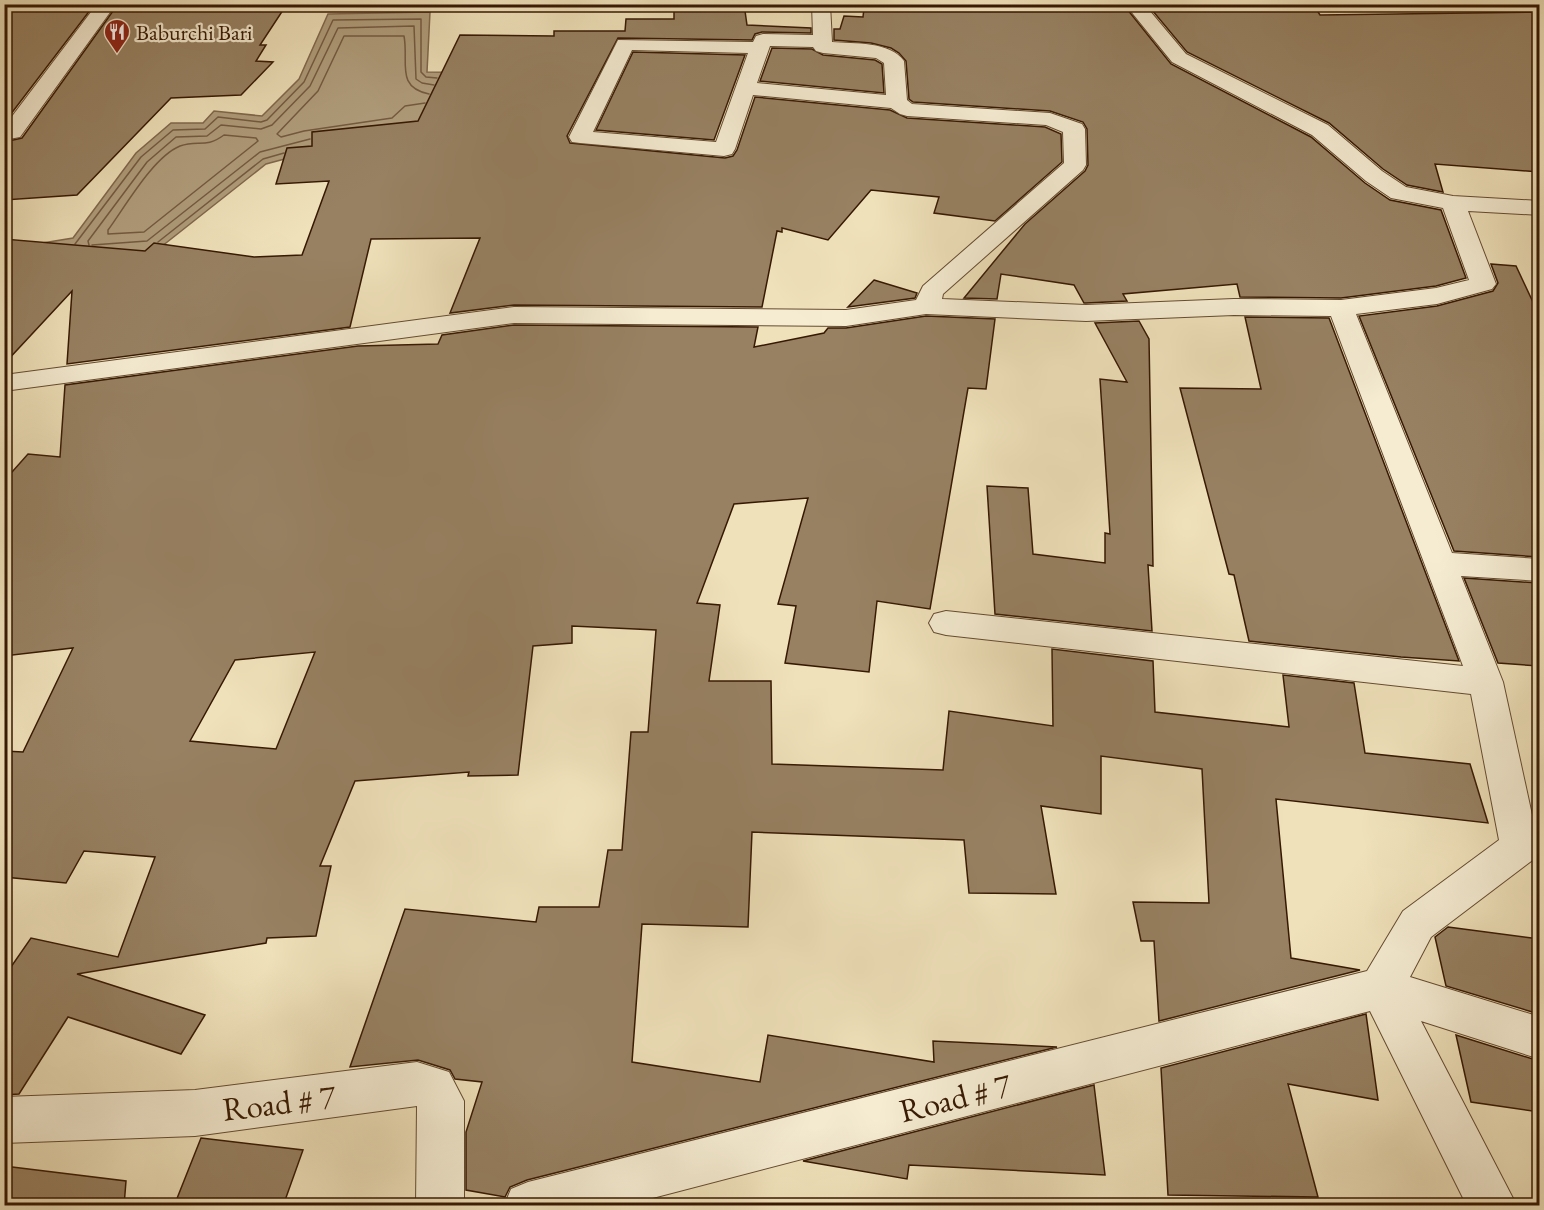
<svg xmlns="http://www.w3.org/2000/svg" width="1544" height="1210" font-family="'EB Garamond',serif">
<rect width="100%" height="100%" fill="#efe1ba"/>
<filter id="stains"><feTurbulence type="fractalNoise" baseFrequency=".00333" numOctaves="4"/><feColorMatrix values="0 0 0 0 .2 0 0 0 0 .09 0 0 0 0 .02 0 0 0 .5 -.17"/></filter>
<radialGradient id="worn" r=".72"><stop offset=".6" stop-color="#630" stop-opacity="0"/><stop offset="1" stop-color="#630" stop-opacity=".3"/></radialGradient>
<path fill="#b09d7c" stroke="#80684c" stroke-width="1.5" d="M430 12 427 72 529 73 551 158 307 153 266 164 152 254 30 245 73 238 136 153 171 123H203L214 111 262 116 299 79 328 14Z"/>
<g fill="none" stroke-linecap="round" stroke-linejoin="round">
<g stroke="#745b40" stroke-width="1.5">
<path d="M425 103 405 106 392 118 304 131 281 137 277 134 318 91 344 36H404C409 62 395 87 429 94"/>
<path d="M224 135 256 138 258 141 144 232 108 234V230C125 207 153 157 180 146 198 139 205 149 224 135Z"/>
<path d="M158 242 263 159 284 153"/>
<path d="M75 244 141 157 173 130 205 129 218 117 261 122 267 120 304 82 333 20 421 19V72L426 77 437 78"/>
<path d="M89 245 88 241 147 162 176 137 207 136 221 125 261 129 272 125 310 86 338 28 414 26 416 79 422 83 434 85"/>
<path d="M92 245 147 241 260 152 310 139"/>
</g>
</g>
<g fill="#978162" stroke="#371903" stroke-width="1.5" fill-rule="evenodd">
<path d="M118 4H287L260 45H266L256 61 273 62 241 95 171 98 77 195 4 200V142L22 138Z"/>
<path d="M674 4H744L747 25 811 28V33L762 32 755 34 752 40 618 38 567 136 570 143 725 158 733 156 737 150 755 97 890 110 907 118 1045 127 1061 134 1062 162 995 221 934 213 939 197 871 190 828 240 782 228V232L777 231 762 307 514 305 450 313 480 238 371 239 350 327 67 364 72 291 4 364V239L145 251 154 243 254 257 302 255 329 181 276 184 287 148 312 146V132L418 121 460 35 554 36V31H625L626 19H674Z"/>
<path d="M945 4H1123L1171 64 1311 137 1365 183 1390 200 1441 210 1466 278 1436 286 1341 298 1240 297 1237 284 1123 294 1127 301 1086 303H1084L1074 285 1001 274 997 299 964 298 1025 224 1085 171 1088 165 1087 129 1083 122 1050 111 913 102 909 99 906 61 899 53 891 48 871 43 834 40V29H840L844 16 863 17 864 8 947 11Z"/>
<path d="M1147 4H1313L1320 15 1539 12V172L1435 164 1443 192 1407 185 1383 169 1329 123 1187 52Z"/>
<path d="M94 5 4 123V9L27 11 32 6Z"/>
<path d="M772 48 812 49 823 55 875 60 882 64 884 93 760 81Z"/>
<path d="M633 52 745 55 714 140 596 130Z"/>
<path d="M1491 264 1516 266 1539 315V557L1454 551 1359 316 1437 306 1493 291 1498 283Z"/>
<path d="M874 280 917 293 915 298 848 307Z"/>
<path d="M926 316 995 319 986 389 968 388 930 609 877 601 869 672 785 663 796 606 778 604 808 498 734 504 697 603 720 605 709 681H771L772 764 943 770 949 711 1053 726 1052 649 1153 661 1155 712 1289 727 1283 675 1354 683 1365 753 1470 764 1488 823 1276 799 1291 958 1360 970 1159 1021 1154 941H1141L1133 902 1209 903 1202 769 1101 756V814L1041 806 1056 894 969 893 964 840 752 832 748 927 642 924 632 1062 760 1082 768 1035 934 1062 933 1041 1057 1047 527 1180 510 1187 505 1197 466 1190V1132L482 1082 455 1079 450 1070 418 1060 350 1067 405 909 536 922 539 907H599L608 850H622L631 732H648L656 630 572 626V643L533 646 518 775 468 776 469 772 355 781 320 866H331L316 936 267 938 266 943 77 974 205 1015 181 1054 68 1017 19 1094 4 1095V977L31 938 118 957 155 857 84 851 66 883 4 877V751L23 752 73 648 4 656V595L7 585 4 569V481L28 454 60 457 65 385 358 346 438 344 442 335 514 325 758 327 754 347 824 333 828 328H846ZM315 652 276 749 190 741 235 660Z"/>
<path d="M1245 317 1329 318 1459 661 1401 657 1249 641 1234 575 1229 574 1180 388 1261 389Z"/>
<path d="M1139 321 1149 339 1153 566 1148 565 1152 631 995 614 987 486 1028 488 1033 554 1105 563V533L1110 534 1100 379 1127 382 1095 323Z"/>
<path d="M1464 578 1539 583V666L1498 663Z"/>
<path d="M1448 927 1539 939V1014L1446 986 1435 937Z"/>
<path d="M1366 1014 1378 1100 1288 1084 1318 1197 1168 1195 1161 1068Z"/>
<path d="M1456 1035 1539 1061V1112L1471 1102Z"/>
<path d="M1094 1085 1105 1175 909 1165 907 1179 803 1161Z"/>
<path d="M201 1138 303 1150 283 1206H174Z"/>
<path d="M4 1166 126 1181 124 1206H4Z"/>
</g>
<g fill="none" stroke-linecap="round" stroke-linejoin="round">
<defs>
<g id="minor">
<path d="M97 4H116L20 137 4 140V127Z"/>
<path d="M812 4H830L832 42C854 44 890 41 904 61L907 100 912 104 1050 113 1082 124 1085 129 1086 165 1083 170 943 294 942 299 1086 305 1234 299 1341 300 1436 288 1469 280 1443 208 1391 198 1366 181 1312 135 1172 62 1125 4H1144L1186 54 1328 125 1382 171 1406 187 1453 196 1540 201V215L1468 211 1496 284 1492 289 1437 304 1356 314 1452 553 1540 559V581L1461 576 1503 682 1539 847 1534 859 1431 937 1410 977 1540 1017V1059L1421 1021 1517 1206H1467L1370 1011 622 1206H504L511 1189 528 1182 1367 971 1403 911 1499 840 1471 694 946 635 934 632 929 623 934 614 946 611 1463 666 1331 316 1234 315 1086 321 926 314 846 326 514 323 4 391V375L514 307 846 310 916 300 923 286 1064 163 1063 132 1046 125 907 116 900 114 891 108 753 95 735 149 732 154 724 156 580 143 572 142 569 137 618 40 753 42 756 36 763 34 813 35ZM770 46 813 47 816 51 823 53 876 58 884 63 886 95 757 83ZM632 50 748 53 716 142 593 132Z"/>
<path d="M417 1062 449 1072 464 1101V1206H416L417 1106 195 1136 4 1143V1097L195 1090Z"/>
</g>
</defs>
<use href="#minor" stroke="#654b31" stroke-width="2"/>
<use href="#minor" fill="#f5ecd2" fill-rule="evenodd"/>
</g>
<defs>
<symbol id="restaurant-pin" viewBox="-11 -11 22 30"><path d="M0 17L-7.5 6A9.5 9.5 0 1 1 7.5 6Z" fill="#8f2418" stroke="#f5ecd2"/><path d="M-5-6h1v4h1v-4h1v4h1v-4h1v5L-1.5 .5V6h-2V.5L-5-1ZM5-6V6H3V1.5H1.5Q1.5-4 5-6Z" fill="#fff"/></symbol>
</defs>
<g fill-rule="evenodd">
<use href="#restaurant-pin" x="102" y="17" width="30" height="40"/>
</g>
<g text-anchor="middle" stroke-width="4.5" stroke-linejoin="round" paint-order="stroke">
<g font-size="22" fill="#371903" stroke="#f5ecd2" text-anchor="start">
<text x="136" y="40">Baburchi Bari</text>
</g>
<g font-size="33" fill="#371903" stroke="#f5ecd2">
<text transform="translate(955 1097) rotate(-14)" y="12">Road # 7</text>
<text transform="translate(279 1102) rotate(-7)" y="12">Road # 7</text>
</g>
</g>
<rect width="1544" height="1210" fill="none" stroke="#efe1ba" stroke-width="24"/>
<rect x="6" y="6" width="1532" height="1198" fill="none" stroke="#371903" stroke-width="3"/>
<rect x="12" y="12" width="1520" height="1186" fill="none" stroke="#371903" stroke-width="1.5"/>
<rect width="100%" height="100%" filter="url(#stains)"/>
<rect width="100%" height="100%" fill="url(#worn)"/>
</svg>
